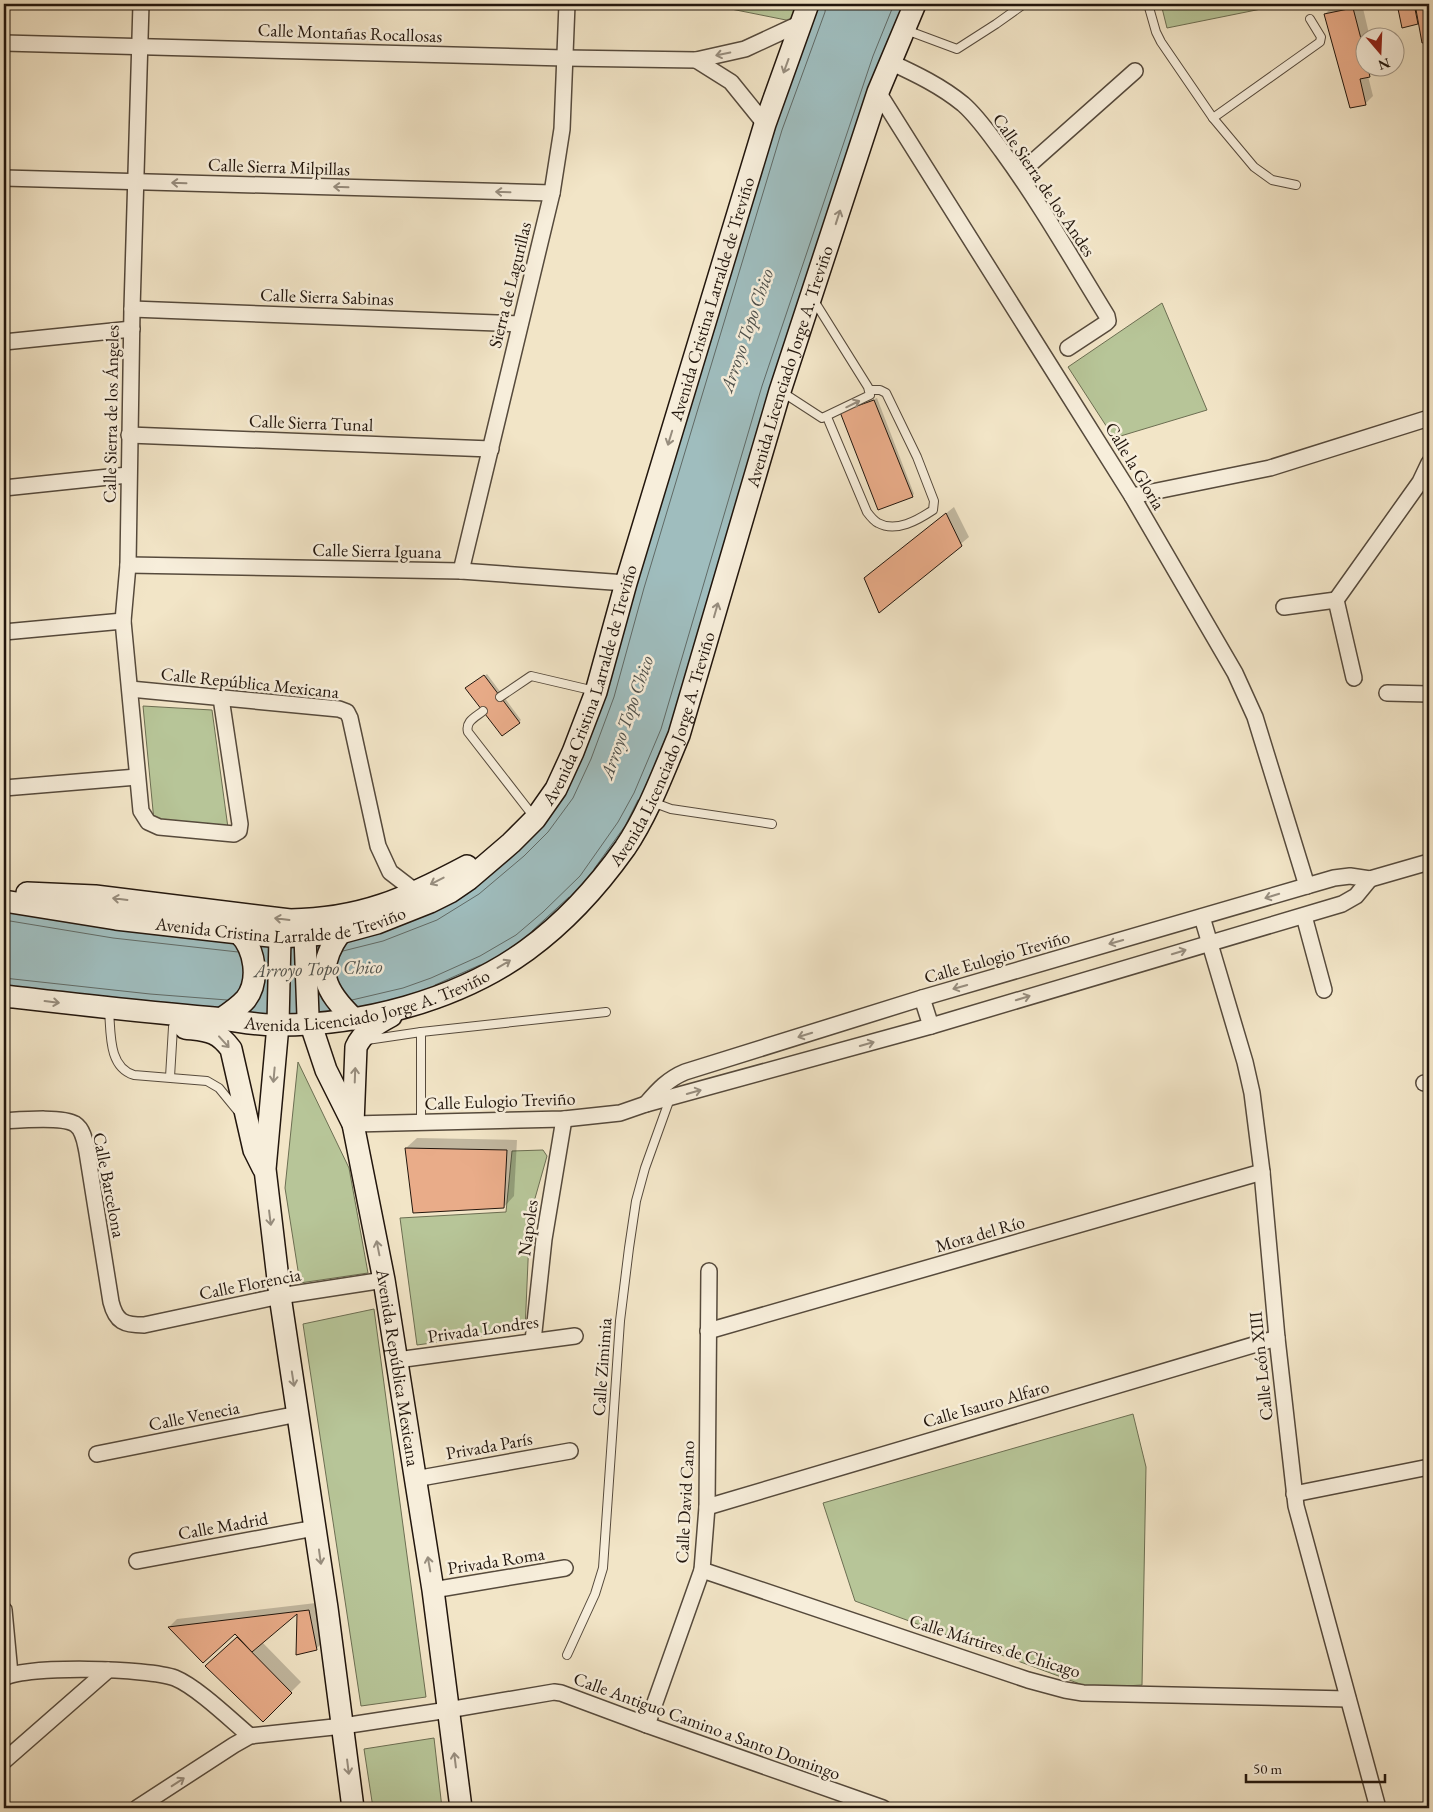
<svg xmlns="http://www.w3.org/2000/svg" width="1433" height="1812" font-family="'EB Garamond',serif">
<rect width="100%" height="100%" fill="#f2e5c7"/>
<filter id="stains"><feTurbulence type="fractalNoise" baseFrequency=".004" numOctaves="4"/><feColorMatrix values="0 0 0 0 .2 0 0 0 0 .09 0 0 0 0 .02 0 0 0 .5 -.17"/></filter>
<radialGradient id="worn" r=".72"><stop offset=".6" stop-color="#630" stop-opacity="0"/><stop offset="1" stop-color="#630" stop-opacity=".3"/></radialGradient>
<g fill="#b7c598" stroke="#6c6e52">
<path d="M706 4H810L801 23Z"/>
<path d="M1161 4H1286L1167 28Z"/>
<path d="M1162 303 1207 410 1114 438 1068 367Z"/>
<path d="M143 706 212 710 228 828 154 821Z"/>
<path d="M298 1062 349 1168 368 1273 300 1283 285 1188Z"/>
<path d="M543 1150 547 1156 530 1216 525 1330 417 1345 400 1218 506 1212 512 1151Z"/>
<path d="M374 1309 426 1697 361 1706 303 1324Z"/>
<path d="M1133 1414 1146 1467 1142 1685 1091 1688 855 1601 823 1503Z"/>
<path d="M434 1738 442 1808H373L364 1749Z"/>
</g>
<path fill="#9fbdbe" stroke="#6d7a77" d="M808 4H915L679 735 594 889 489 973 310 1024 4 996V901L116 919 430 902 556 789Z"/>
<g fill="#0003">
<path d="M1347 4H1362L1370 38H1366V68H1377L1368 76 1373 96 1365 104 1325 14 1333 6Z"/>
<path d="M1398 4H1429V40L1423 41 1420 23 1403 26Z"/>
<path d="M877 398 914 494 912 496 844 410Z"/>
<path d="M954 507 969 537 880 611 865 578Z"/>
<path d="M487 674 521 720 519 722 467 688Z"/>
<path d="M417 1138 517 1140 514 1196 504 1207 406 1148Z"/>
<path d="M316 1603 324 1641 316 1649 297 1653 298 1611 262 1642 301 1682 263 1720 217 1655 238 1636 235 1632 203 1662 169 1627 177 1619Z"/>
</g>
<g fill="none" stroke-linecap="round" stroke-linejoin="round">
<g stroke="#606a66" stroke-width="1">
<path d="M594 869 625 826 638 800"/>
<path d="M4 920 113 938 238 952"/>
<path d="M532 931 569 897"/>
<path d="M343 951 383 941 437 920 479 894 524 856 548 832 573 798 591 759 614 697 644 588 782 130 825 12 826 4"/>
<path d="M4 978 150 994 227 1000"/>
<path d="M435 985 480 965"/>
<path d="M352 1000 403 988 431 978 480 956 516 935 543 912 580 876 618 822 634 793 661 729 762 386 873 56 894 4"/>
</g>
</g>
<g fill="#e9ac89" stroke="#22160d">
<path d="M1397 4H1414L1418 24 1402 28Z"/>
<path d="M1415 4H1429V42L1422 43Z"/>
<path d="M1353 8 1366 58V68H1368L1370 77 1360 79 1366 105 1350 108 1324 14Z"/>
<path d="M874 400 913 497 878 510 840 412Z"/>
<path d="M946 513 962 546 879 613 864 578Z"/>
<path d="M484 675 520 723 502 736 465 688Z"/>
<path d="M405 1148 507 1150 504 1208 413 1213Z"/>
<path d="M309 1610 317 1650 296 1655 297 1614 252 1652 235 1634 203 1663 168 1627Z"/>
<path d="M237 1637 292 1693 263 1722 205 1666Z"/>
</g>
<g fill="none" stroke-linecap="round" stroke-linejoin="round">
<defs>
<g id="service">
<path d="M1148 4 1156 32 1161 42 1213 118 1254 167 1272 180 1296 185"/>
<path d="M906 30 957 49 996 24 1024 4"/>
<path d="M1213 118 1320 42 1321 37 1310 19"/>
<path d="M782 392 822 418 870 395 868 387 813 299"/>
<path d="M827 417 867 512C870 516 874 521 878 523 896 533 918 520 933 510L934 501 917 457 886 393 880 390H870"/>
<path d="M500 697 531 676 595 691"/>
<path d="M483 711C476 717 465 721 468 732L534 817"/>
<path d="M652 802 671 809 772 824"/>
<path d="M109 1010C111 1033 108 1067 134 1075L207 1081 219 1088 237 1110"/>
<path d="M367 1040 421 1032 606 1012"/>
<path d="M170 1077 173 1027"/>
<path d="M421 1122V1032"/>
<path d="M567 1655 595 1594 603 1568 620 1321 629 1248 636 1201 645 1168 668 1104 670 1096"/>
</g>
<g id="minor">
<path d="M141 4 132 309 128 565 123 621 141 811 148 822 159 827 234 834 239 831 240 824 221 698"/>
<path d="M4 43 565 58 696 60 745 49 801 23"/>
<path d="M696 60 731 82 765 124"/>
<path d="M890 62C916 74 941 86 963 104 978 117 990 135 1002 151 1040 203 1073 261 1107 316L1108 321 1106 323 1068 348"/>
<path d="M878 92 1132 496 1235 673 1255 717 1307 886"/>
<path d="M1019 174 1135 71"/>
<path d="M4 178 552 193"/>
<path d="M132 309 520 324"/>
<path d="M4 342 132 329"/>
<path d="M129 435 491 449"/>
<path d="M4 488 128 475"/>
<path d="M1132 496 1270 468 1429 418"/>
<path d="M128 565 461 571 626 583"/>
<path d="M461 571 552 193 562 129 567 4"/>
<path d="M1336 600 1420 482 1429 463"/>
<path d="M1336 600 1354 678"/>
<path d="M1284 607 1336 600"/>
<path d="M4 632 123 621"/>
<path d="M130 689 339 709 347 712 350 718 378 846 390 872 416 892"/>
<path d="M1387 693 1429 694"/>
<path d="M4 788 137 777"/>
<path d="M1304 916 1324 990"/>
<path d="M1202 917 1245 1062 1252 1093 1262 1172 1277 1338 1296 1506 1378 1808"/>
<path d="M922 998 931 1026"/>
<path d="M1424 1083H1429"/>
<path d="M646 1104C658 1090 668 1079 685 1072L922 998 1334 878 1350 876 1370 879 1429 862"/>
<path d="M4 1121C20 1120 62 1116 75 1124 84 1130 85 1143 87 1152L111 1302C116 1322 124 1325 144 1325L280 1296 384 1280"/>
<path d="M353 1124 564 1119 620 1113 646 1104 931 1026 1342 904 1356 896 1370 879"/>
<path d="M708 1331 1262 1172"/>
<path d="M533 1341 544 1239 564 1119"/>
<path d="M397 1360 575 1336"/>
<path d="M97 1454 298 1414"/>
<path d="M415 1479 570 1451"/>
<path d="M1294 1494 1429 1467"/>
<path d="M707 1507 1277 1338"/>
<path d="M137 1561 315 1528"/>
<path d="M702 1570 1028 1680 1065 1690 1083 1693 1348 1699"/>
<path d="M433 1590 565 1568"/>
<path d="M4 1610 10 1674"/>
<path d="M4 1678C26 1665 149 1668 175 1678 197 1687 231 1720 250 1736"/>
<path d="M647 1725 702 1570 707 1507 709 1271"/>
<path d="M4 1761 108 1670"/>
<path d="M137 1808 234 1745 250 1736 343 1726 448 1710 554 1692 561 1693 647 1725 883 1808"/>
</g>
<g id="secondary">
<path d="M27 893 95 896 290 920C361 919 405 899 467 866"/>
<path id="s1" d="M4 901 116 919 239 933 280 937 340 933 377 923 430 902 450 892 469 879 511 843 535 819 556 789 573 752 596 692 626 583 765 124 808 4"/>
<path d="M340 933C314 970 324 990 354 1019"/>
<path id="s2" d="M305 936 308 1016 326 1070 353 1124 384 1280 433 1590 461 1808"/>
<path d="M280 937 278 1025 265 1169 280 1296 327 1608 353 1808"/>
<path id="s3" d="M4 996C74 1004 143 1012 214 1018 234 1020 254 1025 274 1025 359 1026 457 1001 527 950 564 923 598 886 625 848 648 814 663 773 679 735L780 391 878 92 915 4"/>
<path d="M221 1019C230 1013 239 1007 246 999 260 980 255 949 239 933"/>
<path d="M185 1028C207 1031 217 1030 231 1049L254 1150 263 1168"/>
<path d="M353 1124 356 1047C363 1032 376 1024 391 1016"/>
</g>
</defs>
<use href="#service" stroke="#564a3c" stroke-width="10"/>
<use href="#minor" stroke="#564a3c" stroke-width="18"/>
<use href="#secondary" stroke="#22160d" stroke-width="24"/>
<use href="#service" stroke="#f7eedb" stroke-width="8"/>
<use href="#minor" stroke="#f7eedb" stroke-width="15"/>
<use href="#secondary" stroke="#f7eedb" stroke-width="21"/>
</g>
<defs><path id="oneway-shaft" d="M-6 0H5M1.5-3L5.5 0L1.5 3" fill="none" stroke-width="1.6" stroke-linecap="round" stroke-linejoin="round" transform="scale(1.25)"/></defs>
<g stroke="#978d7e">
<use href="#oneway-shaft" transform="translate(723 54) rotate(168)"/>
<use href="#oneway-shaft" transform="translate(786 66) rotate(110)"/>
<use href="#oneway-shaft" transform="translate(179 183) rotate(-178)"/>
<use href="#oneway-shaft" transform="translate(341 187) rotate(-178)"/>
<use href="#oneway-shaft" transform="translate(503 192) rotate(-178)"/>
<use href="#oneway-shaft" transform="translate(838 217) rotate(-72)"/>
<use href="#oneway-shaft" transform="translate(853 404) rotate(-26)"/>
<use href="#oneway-shaft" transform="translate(670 438) rotate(107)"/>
<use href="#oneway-shaft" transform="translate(716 610) rotate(-74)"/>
<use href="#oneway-shaft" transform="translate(437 881) rotate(153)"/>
<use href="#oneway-shaft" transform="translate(1272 896) rotate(163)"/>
<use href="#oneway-shaft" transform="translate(120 899) rotate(-173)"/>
<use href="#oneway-shaft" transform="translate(282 919) rotate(-173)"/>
<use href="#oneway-shaft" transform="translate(1116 942) rotate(164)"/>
<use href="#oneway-shaft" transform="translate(1179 952) rotate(-17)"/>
<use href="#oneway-shaft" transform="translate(504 964) rotate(-31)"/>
<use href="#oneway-shaft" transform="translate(960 987) rotate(164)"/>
<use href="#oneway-shaft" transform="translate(1023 998) rotate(-17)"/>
<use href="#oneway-shaft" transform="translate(52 1002) rotate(7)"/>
<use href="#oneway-shaft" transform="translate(805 1035) rotate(163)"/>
<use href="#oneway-shaft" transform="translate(224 1042) rotate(48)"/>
<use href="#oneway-shaft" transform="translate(867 1044) rotate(-16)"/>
<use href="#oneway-shaft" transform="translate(274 1075) rotate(95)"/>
<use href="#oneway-shaft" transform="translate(355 1075) rotate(-88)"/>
<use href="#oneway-shaft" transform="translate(694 1092) rotate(-16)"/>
<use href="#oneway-shaft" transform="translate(270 1218) rotate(83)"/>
<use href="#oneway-shaft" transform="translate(378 1248) rotate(-101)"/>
<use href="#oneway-shaft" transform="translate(293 1379) rotate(81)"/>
<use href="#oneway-shaft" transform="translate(320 1557) rotate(82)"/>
<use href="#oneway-shaft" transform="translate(429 1564) rotate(-100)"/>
<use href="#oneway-shaft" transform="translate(455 1760) rotate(-97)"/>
<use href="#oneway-shaft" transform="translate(348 1767) rotate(83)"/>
<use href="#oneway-shaft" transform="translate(178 1782) rotate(-33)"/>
</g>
<g text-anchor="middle" stroke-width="5" stroke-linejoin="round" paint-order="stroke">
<g font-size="18" fill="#22160d" stroke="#f7eedb">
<text transform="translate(350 33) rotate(2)" y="6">Calle Montañas Rocallosas</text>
<text transform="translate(279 167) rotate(2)" y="6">Calle Sierra Milpillas</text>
<text transform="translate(1044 185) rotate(56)" y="6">Calle Sierra de los Andes</text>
<text transform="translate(510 285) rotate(-76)" y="6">Sierra de Lagurillas</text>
<text transform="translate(327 297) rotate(2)" y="6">Calle Sierra Sabinas</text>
<text dy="6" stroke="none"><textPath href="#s1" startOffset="1120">Avenida Cristina Larralde de Treviño</textPath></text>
<text dy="6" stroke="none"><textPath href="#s3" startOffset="1192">Avenida Licenciado Jorge A. Treviño</textPath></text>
<text transform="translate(111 414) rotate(-89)" y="6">Calle Sierra de los Ángeles</text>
<text transform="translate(311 423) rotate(2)" y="6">Calle Sierra Tunal</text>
<text transform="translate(1135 466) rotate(59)" y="6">Calle la Gloria</text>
<text transform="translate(377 551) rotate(1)" y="6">Calle Sierra Iguana</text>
<text transform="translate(250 683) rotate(6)" y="6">Calle República Mexicana</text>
<text dy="6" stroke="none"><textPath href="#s1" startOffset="715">Avenida Cristina Larralde de Treviño</textPath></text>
<text dy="6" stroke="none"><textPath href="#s3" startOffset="788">Avenida Licenciado Jorge A. Treviño</textPath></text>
<text dy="6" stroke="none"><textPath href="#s1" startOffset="280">Avenida Cristina Larralde de Treviño</textPath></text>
<text transform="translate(997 957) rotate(-16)" y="6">Calle Eulogio Treviño</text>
<text dy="6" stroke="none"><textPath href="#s3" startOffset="368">Avenida Licenciado Jorge A. Treviño</textPath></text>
<text transform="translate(500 1101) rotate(-2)" y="6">Calle Eulogio Treviño</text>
<text transform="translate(109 1185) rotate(79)" y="6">Calle Barcelona</text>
<text transform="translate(528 1228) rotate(-82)" y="6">Napoles</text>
<text transform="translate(980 1234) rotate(-16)" y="6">Mora del Río</text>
<text transform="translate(250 1284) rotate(-11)" y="6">Calle Florencia</text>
<text transform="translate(483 1329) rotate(-8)" y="6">Privada Londres</text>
<text transform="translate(1261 1366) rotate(-96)" y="6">Calle León XIII</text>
<text transform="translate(602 1367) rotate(-86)" y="6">Calle Zimimia</text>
<text dy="6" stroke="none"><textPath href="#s2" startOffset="445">Avenida República Mexicana</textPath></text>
<text transform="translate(986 1404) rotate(-16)" y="6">Calle Isauro Alfaro</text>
<text transform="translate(194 1416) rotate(-11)" y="6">Calle Venecia</text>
<text transform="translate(489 1446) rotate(-10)" y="6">Privada París</text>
<text transform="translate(685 1502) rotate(-87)" y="6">Calle David Cano</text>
<text transform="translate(223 1526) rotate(-10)" y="6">Calle Madrid</text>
<text transform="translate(496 1561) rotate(-9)" y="6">Privada Roma</text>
<text transform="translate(995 1646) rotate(17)" y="6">Calle Mártires de Chicago</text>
<text transform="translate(707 1726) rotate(20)" y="6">Calle Antiguo Camino a Santo Domingo</text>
</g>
<g font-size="19" font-style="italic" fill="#4e504b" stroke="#f7eedb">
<text transform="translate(746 330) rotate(-71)" y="7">Arroyo Topo Chico</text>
<text transform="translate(626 717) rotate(-71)" y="7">Arroyo Topo Chico</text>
<text transform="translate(318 968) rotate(-2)" y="7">Arroyo Topo Chico</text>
</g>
</g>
<rect width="1433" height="1812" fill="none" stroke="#f2e5c7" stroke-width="20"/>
<rect x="5" y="5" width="1423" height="1802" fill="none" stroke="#22160d" stroke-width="2.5"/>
<rect x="10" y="10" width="1413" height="1792" fill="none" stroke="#22160d"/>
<g transform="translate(1380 52) rotate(161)"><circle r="24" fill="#f7eedb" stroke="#a29889"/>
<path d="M0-4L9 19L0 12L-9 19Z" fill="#8f2418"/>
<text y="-8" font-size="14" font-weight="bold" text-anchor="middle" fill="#22160d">N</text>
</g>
<path d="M1246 1774v8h139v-8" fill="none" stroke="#22160d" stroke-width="2.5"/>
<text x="1253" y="1774" font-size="15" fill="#22160d" stroke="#f7eedb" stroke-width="4" paint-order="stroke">50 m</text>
<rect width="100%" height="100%" filter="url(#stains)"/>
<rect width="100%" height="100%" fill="url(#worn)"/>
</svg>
